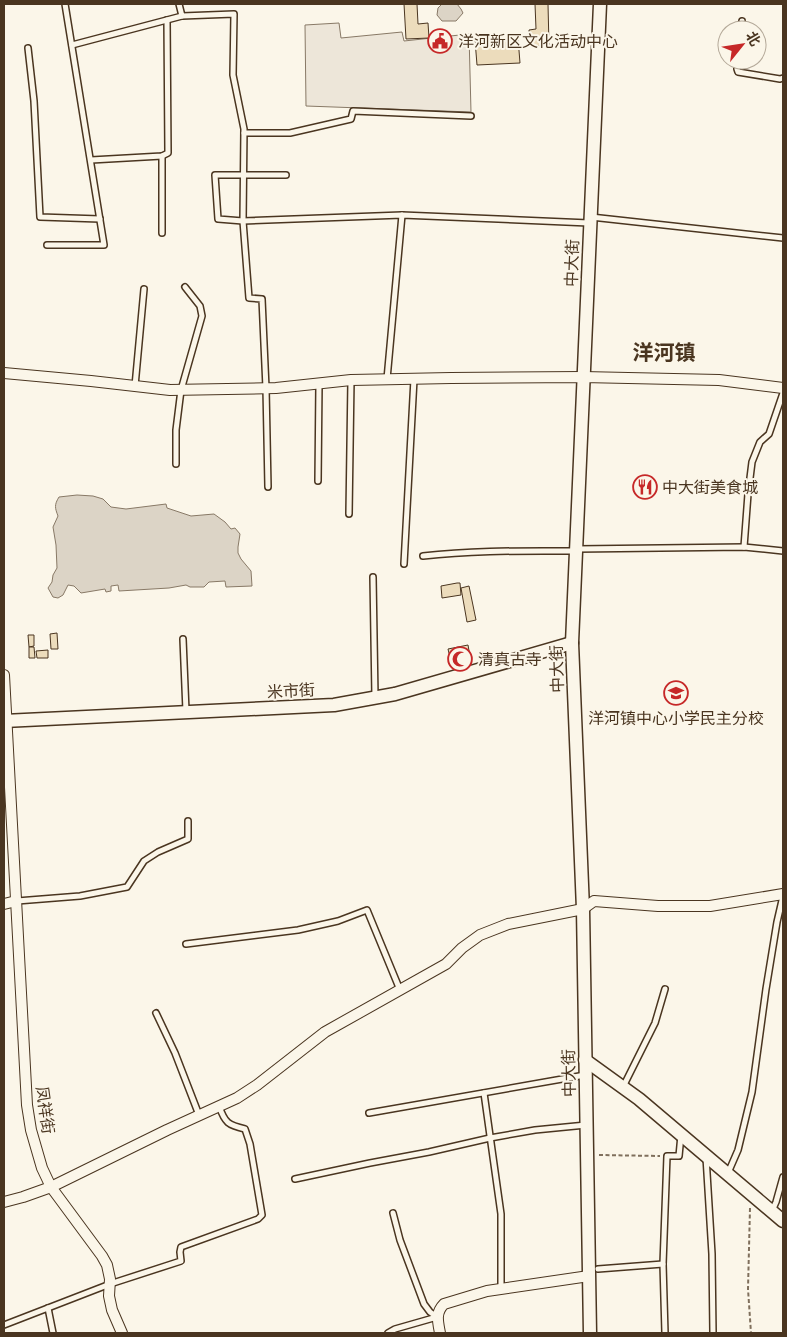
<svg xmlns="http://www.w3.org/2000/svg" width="787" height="1337" font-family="'Fira Sans Condensed','Noto Sans SC',sans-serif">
	<rect width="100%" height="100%" fill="#fbf6e9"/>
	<path fill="#ede6d9" stroke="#887966" d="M 339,23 L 341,38 L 402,32 L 404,41 L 469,34 L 471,112 L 306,106 L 305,25 Z"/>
	<g fill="#dcd4c6" stroke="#887966">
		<path d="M 442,4 L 457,4 L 461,9 L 463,13 L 456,21 L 442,21 L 437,15 L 438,8 Z"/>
		<path d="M 77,495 L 93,496 L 103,499 L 111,507 L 126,509 L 166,504 L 167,508 L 191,516 L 214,514 L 225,522 L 231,529 L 235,528 L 240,534 L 238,547 L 238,553 L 241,559 L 251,571 L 252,586 L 226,587 L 225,581 L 209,582 L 204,587 L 190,587 L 186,585 L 169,588 L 119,591 L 118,585 L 111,586 L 111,591 L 106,592 L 105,589 L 81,593 L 74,586 L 68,585 L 63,595 L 58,598 L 53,597 L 48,588 L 52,582 L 53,575 L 57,568 L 56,545 L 53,527 L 58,516 C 55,508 54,505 59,497 Z"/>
	</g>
	<g fill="#ecdcbc" stroke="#4a3520">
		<path d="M 404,4 L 417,4 L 418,24 L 428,23 L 429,38 L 406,39 Z"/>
		<path d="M 535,4 L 548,4 L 549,46 L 530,46 L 529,30 L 536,29 Z"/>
		<path d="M 518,38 L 520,63 L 477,65 L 475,40 Z"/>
		<path d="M 457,583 L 460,583 L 461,595 L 442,598 L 441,586 Z"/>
		<path d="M 469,586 L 476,620 L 467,622 L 461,588 Z"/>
		<path d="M 57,633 L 58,649 L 51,649 L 50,634 Z"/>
		<path d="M 28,635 L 34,635 L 34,646 L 29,647 Z"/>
		<path d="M 468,645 L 471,662 L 452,666 L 448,649 Z"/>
		<path d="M 29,647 L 34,647 L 35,658 L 29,658 Z"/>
		<path d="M 48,650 L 48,658 L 37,658 L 36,651 Z"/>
	</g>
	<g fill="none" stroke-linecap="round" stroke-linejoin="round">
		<g stroke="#4a3520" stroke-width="8">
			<g id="service">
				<path d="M 179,4 L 182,16 L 234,14 L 233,75 L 244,129 L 243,221 L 249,298 L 262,299 L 266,388 L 268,487"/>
				<path d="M 741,30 L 742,21"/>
				<path d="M 72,45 L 182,16"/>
				<path d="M 28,48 L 34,101 L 40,217 L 100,219"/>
				<path d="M 738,60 L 737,69 L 738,72 L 780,79 L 783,78"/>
				<path d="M 244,133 L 290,133 L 351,119 L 353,111 L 471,116"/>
				<path d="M 162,156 L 162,233"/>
				<path d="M 91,160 L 162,156 L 168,153 L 167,20"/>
				<path d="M 286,175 L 215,175 L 218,219 L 243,221 L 402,215 L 589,223"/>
				<path d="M 591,217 L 783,238"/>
				<path d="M 47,245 L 104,245 L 65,4"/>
				<path d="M 387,379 L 402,215"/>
				<path d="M 135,386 L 144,289"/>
				<path d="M 176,464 L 176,430 L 181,390 L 202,316 L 200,306 L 185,287"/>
				<path d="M 318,481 L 319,384"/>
				<path d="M 349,514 L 351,380"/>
				<path d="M 744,547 L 748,494 L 752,462 L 760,442 L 769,434 L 783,393"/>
				<path d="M 577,549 L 744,547 L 783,551"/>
				<path d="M 423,556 C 474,550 525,551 575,551"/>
				<path d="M 404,564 L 414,379"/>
				<path d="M 373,577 L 375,697"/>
				<path d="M 183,639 L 186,711"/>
				<path d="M 17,901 L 80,896 L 127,887 L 144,861 L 158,852 L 188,839 L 188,821"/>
				<path d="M 186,944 L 298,930 L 338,921 L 367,910 L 400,990"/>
				<path d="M 156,1013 L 175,1053 L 199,1115"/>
				<path d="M 623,1087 L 655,1023 L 665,989"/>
				<path d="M 484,1093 L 501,1214 L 501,1289"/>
				<path d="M 369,1113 L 585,1075"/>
				<path d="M 706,1157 L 712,1254 L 713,1333"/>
				<path d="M 728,1173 L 738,1150 L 752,1092 L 766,989 L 777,922 L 783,896"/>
				<path d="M 295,1179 L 370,1163 L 429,1152 L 490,1138 L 535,1130 L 586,1125"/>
				<path d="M 772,1211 L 776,1202 L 783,1177"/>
				<path d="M 393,1213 L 400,1240 L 424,1304 L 430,1312 L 437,1317"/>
				<path d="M 598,1269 L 663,1264"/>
				<path d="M 48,1308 L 53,1333"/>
				<path d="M 4,1325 L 110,1284 L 181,1261 L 180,1252 L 181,1247 L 258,1219 L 262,1215 L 250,1144 L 245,1129 C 228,1125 225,1123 219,1106"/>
				<path d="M 388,1333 L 395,1329 L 437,1317"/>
				<path d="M 665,1333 L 663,1264 L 667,1156 L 679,1156 L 681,1135"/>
			</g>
		</g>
		<g stroke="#4a3520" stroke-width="12">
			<g id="minor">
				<path d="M 4,373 L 91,381 L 170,390 L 276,388 L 351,380 L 451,378 L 583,377 L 719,380 L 783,388"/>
				<path d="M 4,675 L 27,1105 L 31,1130 L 42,1168 L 51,1187 L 102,1256 L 107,1265 L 110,1279 L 109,1296 L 112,1310 L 122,1333"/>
				<path d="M 4,904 L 16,901"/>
				<path d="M 4,1202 L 23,1197 L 51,1187 L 167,1130 L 237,1098 L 257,1085 L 325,1032 L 446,964 L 462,948 L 480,935 L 508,924 L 583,909 L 594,901 L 658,906 L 710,906 L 783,894"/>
				<path d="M 440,1333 C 438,1322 435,1313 444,1304 L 487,1291 L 589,1276"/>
			</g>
		</g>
		<g stroke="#4a3520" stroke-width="15">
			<g id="tertiary">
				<path d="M 4,721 L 334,705 L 395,694 L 572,643"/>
				<path d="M 585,1060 L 639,1099 L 783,1221"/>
				<path d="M 590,1333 L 583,909 L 572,643 L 600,4"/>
			</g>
		</g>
		<g stroke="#7f6f5c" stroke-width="2" stroke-dasharray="4 2.5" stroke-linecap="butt">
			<path d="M 599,1155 L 660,1156"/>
			<path d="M 750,1208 L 748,1289 L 751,1333"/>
		</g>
		<use href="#service" stroke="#fbf6e9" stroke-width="5"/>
		<use href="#minor" stroke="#fbf6e9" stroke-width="10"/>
		<use href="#tertiary" stroke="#fbf6e9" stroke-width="12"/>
	</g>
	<defs>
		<g id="civic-ring" transform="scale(1.25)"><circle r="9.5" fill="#fbf6e9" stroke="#c62828" stroke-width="1.5"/><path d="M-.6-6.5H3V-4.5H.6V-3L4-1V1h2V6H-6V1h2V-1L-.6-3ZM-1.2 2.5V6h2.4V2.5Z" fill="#c62828"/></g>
		<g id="restaurant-ring" transform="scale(1.25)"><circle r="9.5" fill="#fbf6e9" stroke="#c62828" stroke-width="1.5"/><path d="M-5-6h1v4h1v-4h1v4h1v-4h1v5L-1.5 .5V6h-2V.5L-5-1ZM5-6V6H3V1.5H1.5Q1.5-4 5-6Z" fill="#c62828"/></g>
		<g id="mosque-ring" transform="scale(1.25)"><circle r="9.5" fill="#fbf6e9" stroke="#c62828" stroke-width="1.5"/><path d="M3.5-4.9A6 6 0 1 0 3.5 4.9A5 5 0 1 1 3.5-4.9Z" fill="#c62828"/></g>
		<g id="school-ring" transform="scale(1.25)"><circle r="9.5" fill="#fbf6e9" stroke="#c62828" stroke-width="1.5"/><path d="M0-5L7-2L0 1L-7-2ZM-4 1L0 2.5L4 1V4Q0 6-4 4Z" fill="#c62828"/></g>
	</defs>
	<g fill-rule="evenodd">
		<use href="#civic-ring" x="440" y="41"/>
		<use href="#restaurant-ring" x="645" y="487"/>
		<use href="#mosque-ring" x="460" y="659"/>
		<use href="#school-ring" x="676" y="693"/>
	</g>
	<g text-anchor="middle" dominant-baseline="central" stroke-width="4" stroke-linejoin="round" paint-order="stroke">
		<g font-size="16" fill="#4a3520" stroke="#fbf6e9" text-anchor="start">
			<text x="458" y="41">洋河新区文化活动中心</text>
			<text x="662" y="487">中大街美食城</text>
			<text x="478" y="659">清真古寺</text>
			<text x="676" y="718" text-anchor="middle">洋河镇中心小学民主分校</text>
		</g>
		<g font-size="16" fill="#4a3520" stroke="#fbf6e9">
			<text transform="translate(572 263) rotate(-88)">中大街</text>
			<text transform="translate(557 669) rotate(-92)">中大街</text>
			<text transform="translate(291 691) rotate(-3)">米市街</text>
			<text transform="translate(569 1073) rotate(-91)">中大街</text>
			<text transform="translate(45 1110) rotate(82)">凤祥街</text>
		</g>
		<g font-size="21" font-weight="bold" fill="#4a3520" stroke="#fbf6e9">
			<text x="664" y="353">洋河镇</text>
		</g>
	</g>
	<rect width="787" height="1337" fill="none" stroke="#4a3520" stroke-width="10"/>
	<g transform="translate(742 45) rotate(60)"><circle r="24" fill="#fbf6e9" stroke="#b4a999"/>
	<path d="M0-4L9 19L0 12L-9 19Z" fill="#c62828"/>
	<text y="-8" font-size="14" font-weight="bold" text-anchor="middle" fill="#4a3520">北</text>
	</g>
</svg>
